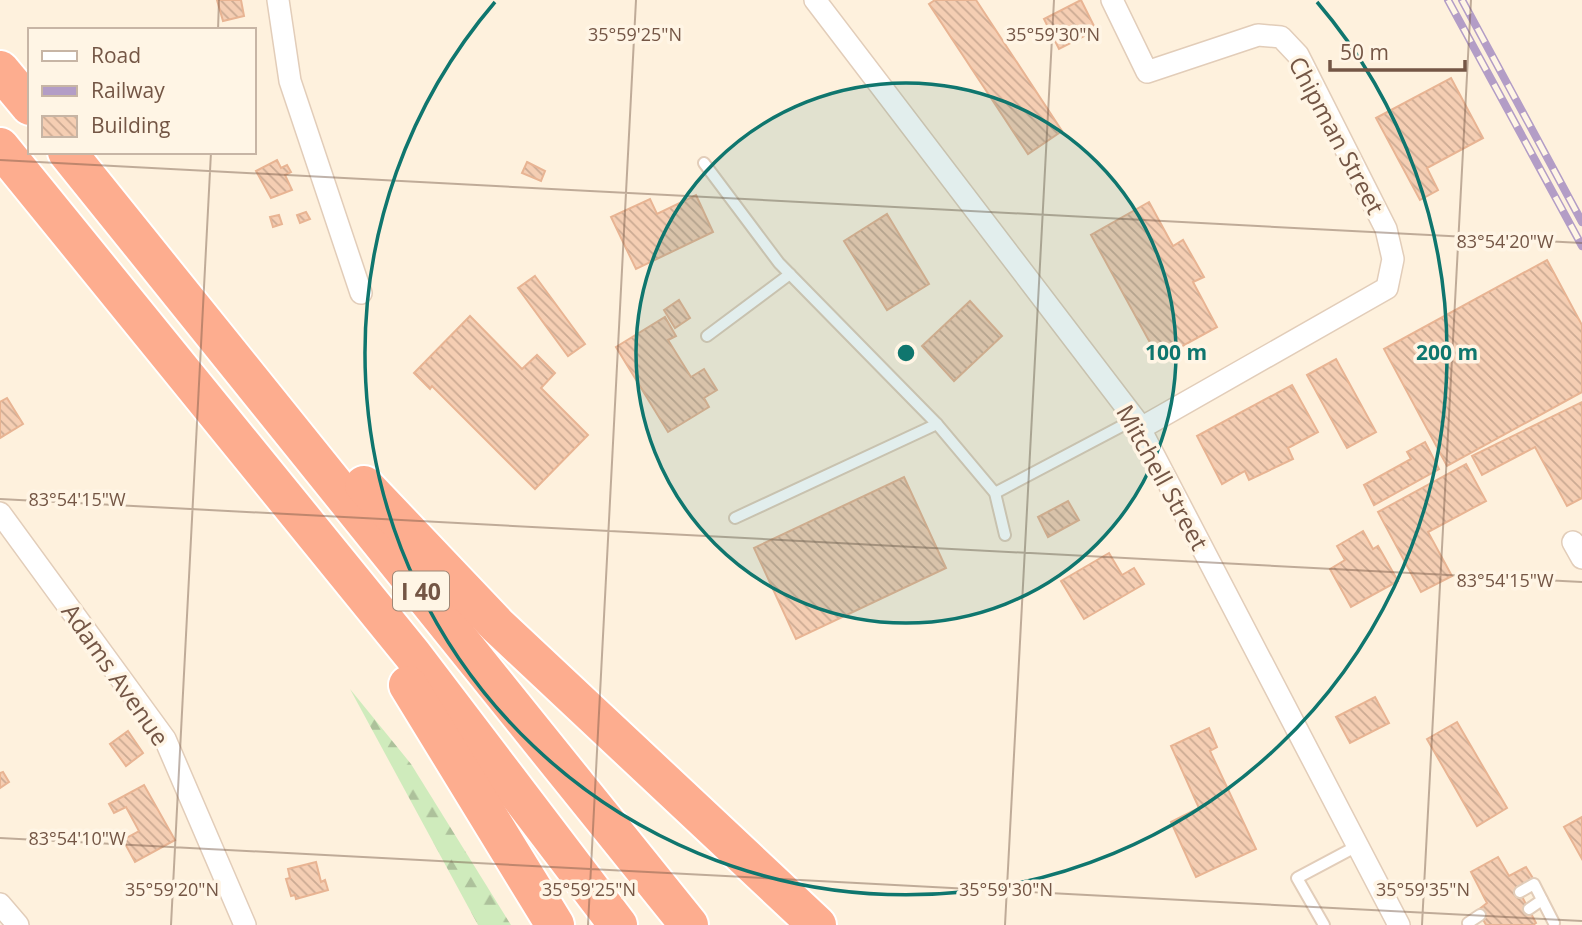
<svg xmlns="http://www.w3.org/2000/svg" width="1582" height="925" font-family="'Open Sans',sans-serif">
	<defs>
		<pattern id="forest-firs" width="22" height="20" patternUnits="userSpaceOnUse" patternTransform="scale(1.75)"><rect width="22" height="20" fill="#cfebbc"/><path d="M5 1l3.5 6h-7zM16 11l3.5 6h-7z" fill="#adc19b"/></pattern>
		<pattern id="building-back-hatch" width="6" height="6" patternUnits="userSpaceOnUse" patternTransform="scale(1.75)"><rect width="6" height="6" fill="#f5ceb3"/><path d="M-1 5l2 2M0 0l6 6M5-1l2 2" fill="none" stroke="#cbaa93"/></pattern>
	</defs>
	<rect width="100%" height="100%" fill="#fef1dd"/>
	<path fill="url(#forest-firs)" d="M 350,689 L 411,764 L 511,925 L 478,925 Z"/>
	<g fill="url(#building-back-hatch)" stroke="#e8b493" stroke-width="2">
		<path d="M 217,0 L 241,0 L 244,16 L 223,21 Z"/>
		<path d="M 935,0 L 976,0 L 1062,131 L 1028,154 L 929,4 Z"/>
		<path d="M 1081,0 L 1096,30 L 1059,49 L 1044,19 Z"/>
		<path d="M 1451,78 L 1483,138 L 1427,168 L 1438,190 L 1420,200 L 1376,118 Z"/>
		<path d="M 277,160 L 281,168 L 287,165 L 291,172 L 285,175 L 292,190 L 271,198 L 256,171 Z"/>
		<path d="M 527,162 L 545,171 L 541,181 L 522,173 Z"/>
		<path d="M 696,195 L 713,232 L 636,269 L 611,217 L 650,199 L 657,214 Z"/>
		<path d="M 1149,202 L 1173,246 L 1183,240 L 1204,277 L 1193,282 L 1217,327 L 1159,359 L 1091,235 Z"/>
		<path d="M 306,212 L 310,219 L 300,223 L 297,215 Z"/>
		<path d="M 887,214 L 929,284 L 887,310 L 844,241 Z"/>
		<path d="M 279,215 L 282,224 L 273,227 L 270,217 Z"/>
		<path d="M 1547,260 L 1582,325 L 1582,392 L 1447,466 L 1384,349 Z"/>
		<path d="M 535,276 L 585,344 L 568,356 L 518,288 Z"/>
		<path d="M 679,300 L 690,318 L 675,328 L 664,310 Z"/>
		<path d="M 970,301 L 1002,336 L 954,381 L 922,346 Z"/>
		<path d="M 470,316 L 522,369 L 537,355 L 555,373 L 541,388 L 588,435 L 535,489 L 432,386 L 430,389 L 414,373 Z"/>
		<path d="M 665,317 L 676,336 L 668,340 L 691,377 L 704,369 L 717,390 L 704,398 L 709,407 L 668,432 L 616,347 Z"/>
		<path d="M 1336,359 L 1376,432 L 1347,448 L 1307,375 Z"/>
		<path d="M 1292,385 L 1318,432 L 1288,448 L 1293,459 L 1249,480 L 1245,471 L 1222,484 L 1197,436 Z"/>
		<path d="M 7,398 L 23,424 L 0,438 L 0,402 Z"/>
		<path d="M 1582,402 L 1582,498 L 1567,506 L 1535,447 L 1482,475 L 1472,456 Z"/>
		<path d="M 1425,442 L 1439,469 L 1374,505 L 1364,485 L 1411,459 L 1407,452 Z"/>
		<path d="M 1466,464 L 1486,501 L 1428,532 L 1452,576 L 1421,592 L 1378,512 Z"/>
		<path d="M 904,477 L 946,568 L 796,639 L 754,548 Z"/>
		<path d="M 1068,501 L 1079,520 L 1048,537 L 1038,517 Z"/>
		<path d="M 1363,531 L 1373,549 L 1378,546 L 1398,581 L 1351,607 L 1330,569 L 1345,560 L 1337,546 Z"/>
		<path d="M 1109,553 L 1122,575 L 1134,568 L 1144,584 L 1084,619 L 1061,581 Z"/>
		<path d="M 1375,697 L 1389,723 L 1350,743 L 1336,717 Z"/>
		<path d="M 1457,722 L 1507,808 L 1477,826 L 1427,739 Z"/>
		<path d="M 1209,728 L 1217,747 L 1210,751 L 1256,849 L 1196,877 L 1171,822 L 1199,808 L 1171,746 Z"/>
		<path d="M 128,731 L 143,753 L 126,766 L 110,744 Z"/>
		<path d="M 3,772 L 9,782 L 0,788 L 0,773 Z"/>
		<path d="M 144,785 L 175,840 L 135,862 L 123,840 L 139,831 L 126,807 L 114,813 L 109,804 Z"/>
		<path d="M 1582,817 L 1582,859 L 1564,827 Z"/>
		<path d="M 1498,857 L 1509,876 L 1526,867 L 1534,880 L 1518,889 L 1536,923 L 1533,925 L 1486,925 L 1478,910 L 1487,903 L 1471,872 Z"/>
		<path d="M 316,862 L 321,882 L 325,880 L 328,890 L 296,899 L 295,895 L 291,896 L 286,879 L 290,878 L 288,869 Z"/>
	</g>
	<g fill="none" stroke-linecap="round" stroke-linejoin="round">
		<g stroke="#e2cdb9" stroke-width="14">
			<g id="lane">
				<path d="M 704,163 L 779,263 L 937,424 L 995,493 L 1005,535"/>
				<path d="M 707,336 L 790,274"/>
				<path d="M 995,493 L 1135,419"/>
				<path d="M 735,518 L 937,424"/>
				<path d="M 1520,892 L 1534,884 L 1554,923"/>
				<path d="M 1529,909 L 1542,900"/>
				<path d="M 1324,925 L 1297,878 L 1359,845"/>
				<path d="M 1469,925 L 1468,923 L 1480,915"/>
			</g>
		</g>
		<g stroke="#e2cdb9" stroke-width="24">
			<g id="street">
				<path d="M 278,0 L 290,81 L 361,293"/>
				<path d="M 815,0 L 1135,419 L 1399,925"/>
				<path d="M 1112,0 L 1147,72 L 1258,35 L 1281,37 L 1298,55 L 1386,229 L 1393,259 L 1387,288 L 1141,428"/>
				<path d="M 0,513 L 165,739 L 245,925"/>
				<path d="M 1573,542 L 1582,558"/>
				<path d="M 0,904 L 18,925"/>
			</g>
		</g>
		<g stroke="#fff" stroke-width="42">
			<g id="highway">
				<path d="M 0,70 L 30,106"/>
				<path d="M 0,147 L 412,654 L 618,925"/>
				<path d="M 67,152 L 689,925"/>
				<path d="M 364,485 L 497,625 L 817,925"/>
				<path d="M 408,685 L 555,925"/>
			</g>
		</g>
		<use href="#lane" stroke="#fff" stroke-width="10"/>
		<use href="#street" stroke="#fff" stroke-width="21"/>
		<use href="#highway" stroke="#fdad8f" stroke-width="38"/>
		<g stroke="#b39dc6" stroke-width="8">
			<g id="rail">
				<path d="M 1448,0 L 1582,246"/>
				<path d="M 1462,0 L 1582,222"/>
			</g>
		</g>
		<use href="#rail" stroke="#fff5e5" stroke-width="5" stroke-dasharray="16" stroke-linecap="butt"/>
	</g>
	<path fill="none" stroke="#745645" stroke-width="2" stroke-opacity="0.45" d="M 218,30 L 219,0M 0,160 L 1582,243M 0,499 L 1582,582M 0,838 L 1582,921M 171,925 L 211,152M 588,925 L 636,0M 1005,925 L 1054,0M 1422,925 L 1471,0"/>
	<circle cx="906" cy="353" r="270" fill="#0f766e" fill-opacity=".12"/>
	<g fill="none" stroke="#0f766e" stroke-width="3.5">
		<circle cx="906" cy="353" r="270"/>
		<path d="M1317 2A541 541 0 1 1 495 2"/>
	</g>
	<g text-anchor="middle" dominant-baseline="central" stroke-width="7" stroke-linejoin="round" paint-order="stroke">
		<rect fill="#fff5e5" stroke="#9e8675" stroke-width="2" x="393" y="571.5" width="56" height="39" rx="5"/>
		<g font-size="23" font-weight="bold" fill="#745645">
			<text x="421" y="591">I 40</text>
		</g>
		<g font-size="24" fill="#745645" stroke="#fff5e5">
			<text transform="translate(1337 135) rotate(62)">Chipman Street</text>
			<text transform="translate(1163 477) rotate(61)">Mitchell Street</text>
			<text transform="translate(116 674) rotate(55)">Adams Avenue</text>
		</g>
	</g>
	<g font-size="18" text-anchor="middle" fill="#745645" stroke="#fff5e5" stroke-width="7" stroke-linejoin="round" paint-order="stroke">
		<text x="635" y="41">35°59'25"N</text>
		<text x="1053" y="41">35°59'30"N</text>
		<text x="1505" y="248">83°54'20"W</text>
		<text x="77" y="506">83°54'15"W</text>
		<text x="1505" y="587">83°54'15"W</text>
		<text x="77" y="845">83°54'10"W</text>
		<text x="172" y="896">35°59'20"N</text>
		<text x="589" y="896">35°59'25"N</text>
		<text x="1006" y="896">35°59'30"N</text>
		<text x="1423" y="896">35°59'35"N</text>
	</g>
	<circle cx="906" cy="353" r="10" fill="#0f766e" stroke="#fff5e5" stroke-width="3.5"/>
	<g font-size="21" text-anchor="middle" font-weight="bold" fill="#0f766e" stroke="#fff5e5" stroke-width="7" stroke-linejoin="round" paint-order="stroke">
		<text x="1176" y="360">100 m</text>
		<text x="1447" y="360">200 m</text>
	</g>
	<rect x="28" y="28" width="228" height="126" fill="#fff5e5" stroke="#c7b5a5" stroke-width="2"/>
	<rect x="42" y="51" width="35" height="10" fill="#ffffff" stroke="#c7b5a5" stroke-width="2"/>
	<text x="91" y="63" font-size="21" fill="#745645">Road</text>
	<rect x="42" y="86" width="35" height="10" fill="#b39dc6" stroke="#c7b5a5" stroke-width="2"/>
	<text x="91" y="98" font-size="21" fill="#745645">Railway</text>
	<rect x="42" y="116" width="35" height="21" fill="url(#building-back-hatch)" stroke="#c7b5a5" stroke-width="2"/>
	<text x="91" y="133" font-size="21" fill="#745645">Building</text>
	<path d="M1330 60v10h135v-10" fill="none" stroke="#745645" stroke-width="3.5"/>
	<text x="1340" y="60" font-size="21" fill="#745645" stroke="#fff5e5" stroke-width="5" paint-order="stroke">50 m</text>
</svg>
